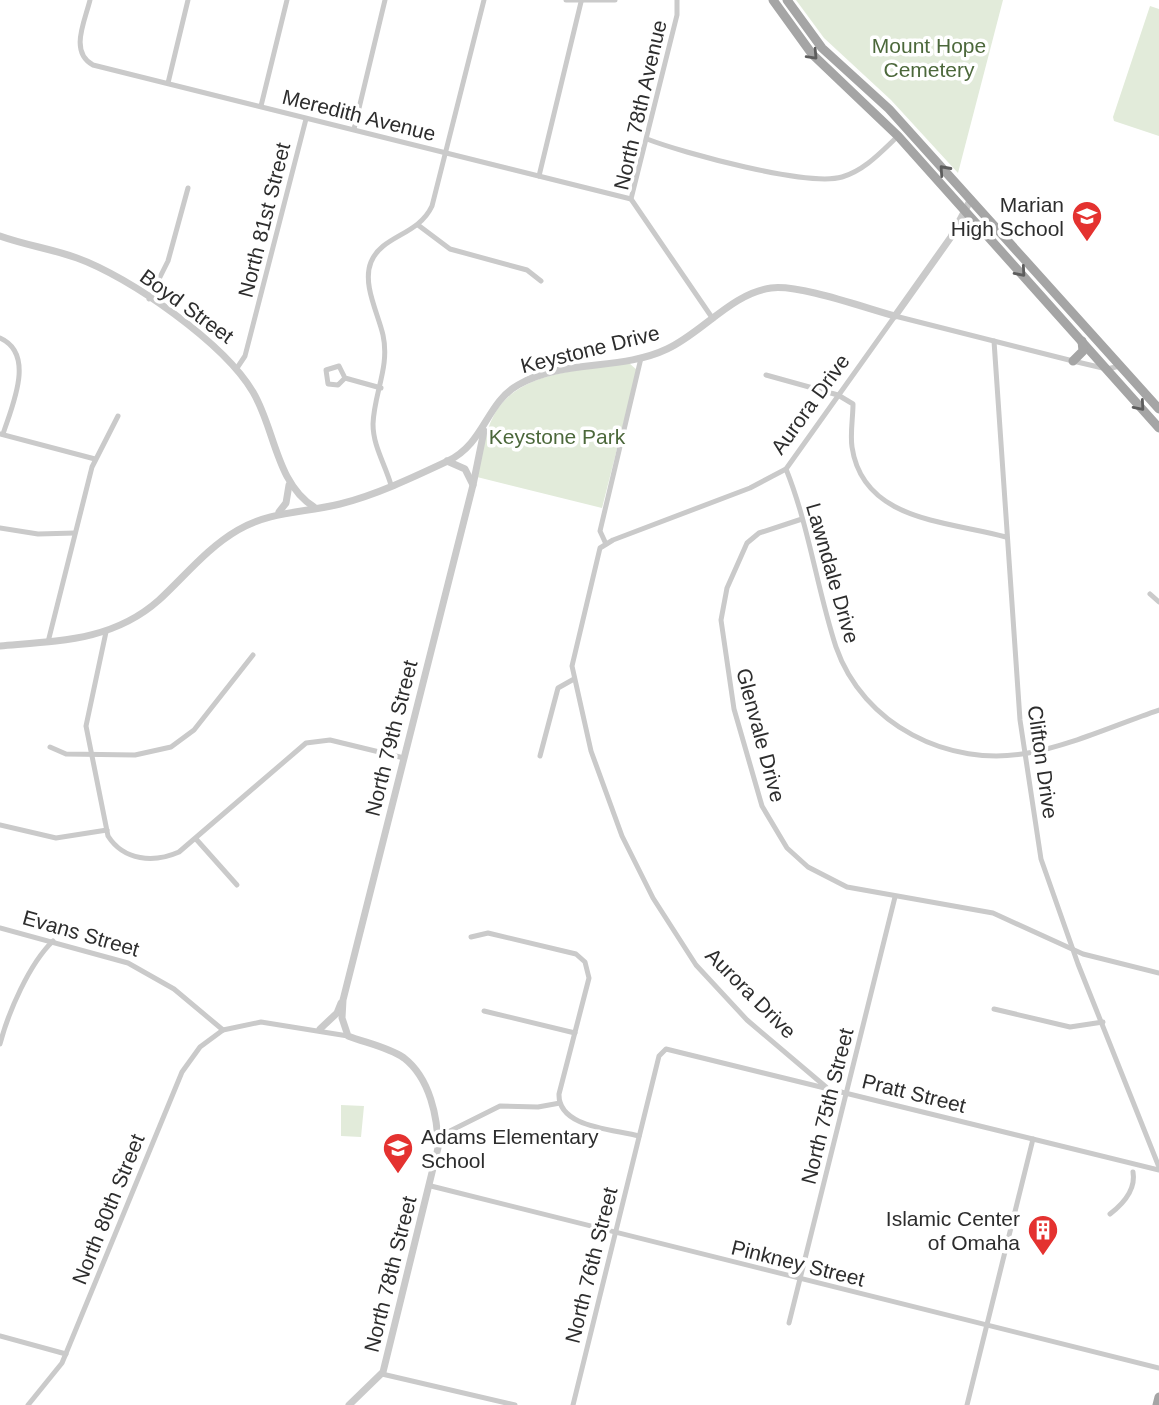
<svg xmlns="http://www.w3.org/2000/svg" width="1159" height="1405" font-family="Arial,sans-serif">
	<rect width="100%" height="100%" fill="#fff"/>
	<g fill="#e2ebda">
		<path d="M 796,0 L 1003,0 L 958,173 L 891,100 L 824,38 Z"/>
		<path d="M 1150,6 L 1159,9 L 1159,136 L 1114,121 L 1113,117 Z"/>
		<path d="M 629,363 L 637,370 L 602,508 L 477,477 C 482,457 484,433 494,415 C 519,369 584,371 629,363 Z"/>
		<path d="M 341,1105 L 364,1106 L 361,1137 L 341,1136 Z"/>
	</g>
	<g fill="none" stroke-linecap="round" stroke-linejoin="round">
		<g stroke="#cacaca" stroke-width="5">
			<path d="M 90,0 C 85,21 69,52 93,65 L 631,199"/>
			<path d="M 566,0 L 615,0"/>
			<path d="M 677,0 L 677,15 L 631,199 L 713,319"/>
			<path d="M 168,83 L 188,0"/>
			<path d="M 261,106 L 287,0"/>
			<path d="M 354,129 L 385,0"/>
			<path d="M 647,139 C 683,153 808,187 842,177 C 865,170 881,152 898,136"/>
			<path d="M 539,176 L 581,2"/>
			<path d="M 418,225 L 450,249 L 527,270 L 541,281"/>
			<path d="M 149,299 L 168,261 L 188,188"/>
			<path d="M 0,338 C 36,354 12,406 3,434"/>
			<path d="M 994,341 L 1020,720 L 1041,859 L 1078,964 L 1159,1167"/>
			<path d="M 237,368 L 245,356 L 306,119"/>
			<path d="M 766,375 L 838,395 L 853,404 C 853,418 850,433 852,447 C 863,522 949,521 1006,537"/>
			<path d="M 345,378 L 338,385 L 328,384 L 326,370 L 339,366 L 345,378 L 381,388"/>
			<path d="M 0,434 L 95,459"/>
			<path d="M 786,469 C 809,526 817,589 836,647 C 863,725 949,768 1028,753 C 1072,745 1117,724 1159,710"/>
			<path d="M 391,485 C 385,464 373,446 373,424 C 374,393 390,367 383,335 C 378,313 362,284 371,262 C 382,235 418,236 432,206 L 484,0"/>
			<path d="M 802,519 L 759,533 L 747,543 L 727,588 L 721,620 L 734,709 L 762,806 L 787,848 L 808,867 L 847,887 L 993,913 L 1083,954 L 1159,973"/>
			<path d="M 0,528 L 38,534 L 75,533"/>
			<path d="M 606,544 L 600,531 L 641,358"/>
			<path d="M 1150,594 L 1159,602"/>
			<path d="M 106,632 L 86,726 L 108,836 C 124,861 154,863 179,852 L 306,743 L 330,740 L 404,758"/>
			<path d="M 48,642 L 92,467 L 118,416"/>
			<path d="M 50,747 L 66,754 L 135,755 L 171,747 L 194,730 L 253,655"/>
			<path d="M 540,756 L 558,688 L 574,679"/>
			<path d="M 0,825 L 56,838 L 107,830"/>
			<path d="M 196,839 L 237,885"/>
			<path d="M 0,928 L 128,963 L 174,989 L 223,1030 L 261,1022 L 348,1036"/>
			<path d="M 471,937 L 488,933 L 576,954 L 585,962 L 589,978 L 559,1094 C 558,1128 614,1129 639,1136"/>
			<path d="M 994,1009 L 1070,1027 L 1103,1022"/>
			<path d="M 484,1011 L 575,1033"/>
			<path d="M 0,1044 C 8,1013 29,964 53,941"/>
			<path d="M 826,1087 L 747,1020 L 696,965 L 653,898 L 622,836 L 591,751 L 572,666 L 600,548 L 613,540 L 750,488 L 786,469 L 895,316 L 1073,361 L 1107,369 L 1120,366"/>
			<path d="M 438,1137 L 500,1106 L 538,1107 L 560,1103"/>
			<path d="M 431,1186 L 1159,1368"/>
			<path d="M 1110,1214 C 1123,1204 1136,1189 1133,1172"/>
			<path d="M 789,1323 L 895,897"/>
			<path d="M 0,1336 L 66,1354"/>
			<path d="M 382,1374 L 515,1405"/>
			<path d="M 28,1405 L 62,1363 L 182,1072 L 200,1047 L 223,1030"/>
			<path d="M 573,1405 L 659,1056 L 666,1049 L 1159,1170"/>
			<path d="M 967,1405 L 1033,1139"/>
		</g>
		<g stroke="#cacaca" stroke-width="7">
			<path d="M 0,236 C 25,245 52,249 77,258 C 130,277 224,343 253,392 C 275,429 276,483 314,507"/>
			<path d="M 473,485 L 484,431"/>
			<path d="M 279,512 L 286,503 L 289,485"/>
			<path d="M 0,646 C 58,641 113,641 159,600 C 185,576 207,548 238,530 C 270,511 304,513 340,504 C 376,495 414,477 448,461 C 485,443 486,403 518,385 C 562,359 621,371 667,349 C 702,333 732,293 771,288 C 799,284 865,308 895,316 L 951,237 L 971,199"/>
			<path d="M 320,1029 L 337,1013 L 341,1003"/>
			<path d="M 349,1405 L 383,1372 L 438,1148 C 438,1118 430,1078 404,1058 C 388,1047 366,1043 348,1036 L 342,1018 L 343,1000 L 473,485 L 465,469 L 447,461"/>
		</g>
		<g stroke="#a5a5a5" stroke-width="9">
			<path d="M 773,0 L 812,54 L 898,136 L 1159,428"/>
			<path d="M 787,0 L 822,48 L 889,109 L 1159,409"/>
			<path d="M 1073,361 L 1083,351 L 1082,341"/>
			<path d="M 1157,1405 L 1159,1397"/>
		</g>
	</g>
	<defs><path id="oneway-chevron" d="M-2-3.5L2.5 0L-2 3.5" fill="none" stroke-width="1.6" stroke-linecap="round" stroke-linejoin="round" transform="scale(1.75)"/></defs>
	<g stroke="#5d5d5d">
		<use href="#oneway-chevron" transform="translate(813 55) rotate(47)"/>
		<use href="#oneway-chevron" transform="translate(944 170) rotate(-132)"/>
		<use href="#oneway-chevron" transform="translate(1021 272) rotate(49)"/>
		<use href="#oneway-chevron" transform="translate(1140 406) rotate(49)"/>
	</g>
	<defs>
		<g id="school-pin" transform="scale(1.575)"><path d="M0 17L-7.5 6A9.5 9.5 0 1 1 7.5 6Z" fill="#e43230" stroke="#fff"/><path d="M0-5L7-2L0 1L-7-2ZM-4 1L0 2.5L4 1V4Q0 6-4 4Z" fill="#fff"/></g>
		<g id="building-pin" transform="scale(1.575)"><path d="M0 17L-7.5 6A9.5 9.5 0 1 1 7.5 6Z" fill="#e43230" stroke="#fff"/><path d="M-4-6H4V6H1V3H-1V6H-4ZM-2.5-4.3h1.7v1.8h-1.7ZM.8-4.3h1.7v1.8H.8ZM-2.5-1h1.7V.8h-1.7ZM.8-1h1.7V.8H.8Z" fill="#fff"/></g>
	</defs>
	<g fill-rule="evenodd">
		<use href="#school-pin" x="1087" y="216"/>
		<use href="#school-pin" x="398" y="1148"/>
		<use href="#building-pin" x="1043" y="1230"/>
	</g>
	<g text-anchor="middle" dominant-baseline="central" stroke-width="7" stroke-linejoin="round" paint-order="stroke">
		<g font-size="21" fill="#4c683b" stroke="#fff">
			<text x="929" y="45">Mount Hope<tspan x="929" dy="24">Cemetery</tspan></text>
			<text x="557" y="436">Keystone Park</text>
		</g>
		<g font-size="21" fill="#2d2d2d" stroke="#fff">
			<text transform="translate(640 105) rotate(-77)">North 78th Avenue</text>
			<text transform="translate(359 115) rotate(14)">Meredith Avenue</text>
			<text transform="translate(264 220) rotate(-76)">North 81st Street</text>
			<text transform="translate(187 306) rotate(36)">Boyd Street</text>
			<text transform="translate(590 349) rotate(-14)">Keystone Drive</text>
			<text transform="translate(810 404) rotate(-54)">Aurora Drive</text>
			<text transform="translate(833 573) rotate(74)">Lawndale Drive</text>
			<text transform="translate(761 735) rotate(75)">Glenvale Drive</text>
			<text transform="translate(391 738) rotate(-76)">North 79th Street</text>
			<text transform="translate(1043 762) rotate(82)">Clifton Drive</text>
			<text transform="translate(81 933) rotate(16)">Evans Street</text>
			<text transform="translate(751 993) rotate(45)">Aurora Drive</text>
			<text transform="translate(914 1093) rotate(14)">Pratt Street</text>
			<text transform="translate(827 1106) rotate(-76)">North 75th Street</text>
			<text transform="translate(108 1209) rotate(-68)">North 80th Street</text>
			<text transform="translate(798 1263) rotate(14)">Pinkney Street</text>
			<text transform="translate(591 1265) rotate(-76)">North 76th Street</text>
			<text transform="translate(390 1274) rotate(-76)">North 78th Street</text>
		</g>
		<g font-size="21" fill="#2d2d2d" stroke="#fff" text-anchor="end">
			<text x="1064" y="204">Marian<tspan x="1064" dy="24">High School</tspan></text>
			<text x="421" y="1136" text-anchor="start">Adams Elementary<tspan x="421" dy="24">School</tspan></text>
			<text x="1020" y="1218">Islamic Center<tspan x="1020" dy="24">of Omaha</tspan></text>
		</g>
	</g>
</svg>
